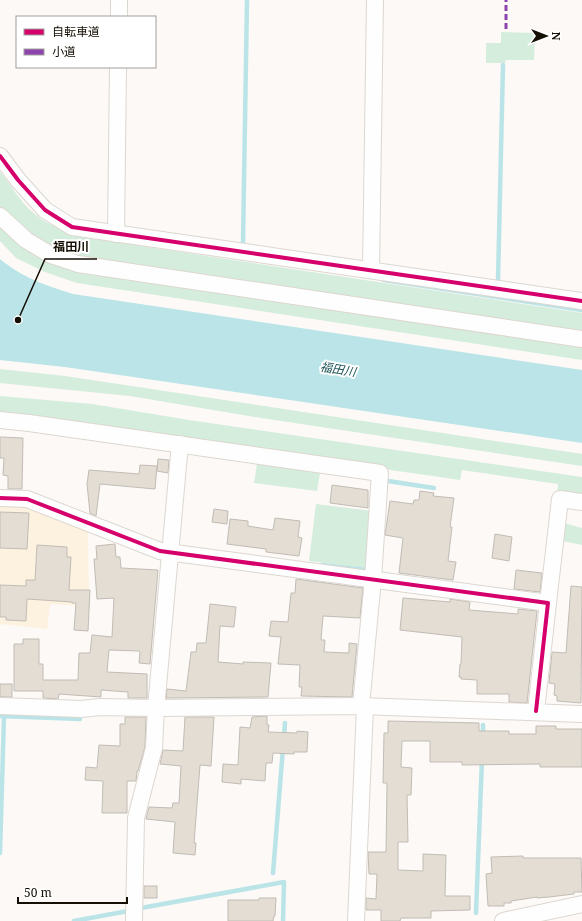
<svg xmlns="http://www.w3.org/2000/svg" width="582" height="921" font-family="'Noto Serif','Noto Sans JP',serif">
	<rect width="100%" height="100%" fill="#fcf9f6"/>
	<path fill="#fdf2df" d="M 0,504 L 21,505 L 88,531 L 89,606 L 50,604 L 47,629 L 0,624 Z"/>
	<g fill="#d5eddd">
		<path d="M 501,32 L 535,33 L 534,60 L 506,60 L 505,63 L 486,63 L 486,43 L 501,43 Z"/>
		<path d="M 0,172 C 10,184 18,198 29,209 C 45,225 67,232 88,238 L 582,313 L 582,334 L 99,262 L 49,247 L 29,233 L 3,211 L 0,207 Z"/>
		<path d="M 0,224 L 51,261 L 582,346 L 582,360 L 77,283 L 45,272 L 16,258 L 0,241 Z"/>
		<path d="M 0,369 L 65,376 L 582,454 L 582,466 L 261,418 L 130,396 L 0,383 Z"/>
		<path d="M 0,396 L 92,404 L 189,420 L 582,477 L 582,499 L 557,496 L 558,484 L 462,470 L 460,480 L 31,418 L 0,416 Z"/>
		<path d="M 257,464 L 320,473 L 317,491 L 254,483 Z"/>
		<path d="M 316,504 L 373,511 L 366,568 L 309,561 Z"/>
		<path d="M 564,523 L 582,528 L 582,545 L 563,541 Z"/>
	</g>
	<path fill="#bae4e7" d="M 0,259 C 23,278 45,285 73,294 L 582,370 L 582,443 L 65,367 L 0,360 Z"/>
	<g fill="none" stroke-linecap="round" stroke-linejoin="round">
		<g stroke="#bae4e7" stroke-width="4.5">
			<path d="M 243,242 L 247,0"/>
			<path d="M 384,280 L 582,310"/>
			<path d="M 498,280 L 503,65"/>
			<path d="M 388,481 L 434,488"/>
			<path d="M 322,565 L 366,570"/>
			<path d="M 0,716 L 80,719"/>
			<path d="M 483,736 L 483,725"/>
			<path d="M 284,737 L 285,723"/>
			<path d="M 0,853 L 4,716"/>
			<path d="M 273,873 L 283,748"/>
			<path d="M 141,908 L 284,882 L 283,921"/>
			<path d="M 476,913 L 482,759"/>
			<path d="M 74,921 L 128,911"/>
		</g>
	</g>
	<g fill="#e3ddd3" stroke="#c1bcb5">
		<path d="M 0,437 L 23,438 L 22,489 L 8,489 L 8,476 L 3,475 L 4,458 L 0,458 Z"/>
		<path d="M 158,459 L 169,460 L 168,473 L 157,471 Z"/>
		<path d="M 140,465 L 157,466 L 155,489 L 100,484 L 96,516 L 90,513 L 87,484 L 89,470 L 139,474 Z"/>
		<path d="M 332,485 L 368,490 L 368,508 L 330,503 Z"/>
		<path d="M 420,491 L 434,493 L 433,496 L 454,498 L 450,527 L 452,527 L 448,561 L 456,562 L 453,580 L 399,573 L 403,538 L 385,535 L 390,501 L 413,504 L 414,500 L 419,500 Z"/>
		<path d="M 214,509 L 228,511 L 227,524 L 212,522 Z"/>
		<path d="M 0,512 L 29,513 L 27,549 L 0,548 Z"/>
		<path d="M 275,518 L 300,521 L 298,537 L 302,538 L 299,556 L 266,552 L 266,549 L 227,544 L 230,519 L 248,521 L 248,526 L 273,530 Z"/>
		<path d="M 495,534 L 512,537 L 509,561 L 492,558 Z"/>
		<path d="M 115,544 L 116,557 L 120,557 L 121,568 L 158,570 L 150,664 L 139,663 L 140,652 L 139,651 L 109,650 L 107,672 L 147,674 L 147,698 L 128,698 L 128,692 L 101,690 L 101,697 L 59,694 L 58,699 L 43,698 L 43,691 L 14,691 L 14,644 L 23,644 L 23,639 L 39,639 L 39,664 L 43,664 L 43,680 L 78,680 L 79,653 L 90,653 L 92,635 L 112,637 L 114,598 L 97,599 L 94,559 L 97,559 L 96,546 Z"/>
		<path d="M 37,545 L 67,547 L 67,557 L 71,557 L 69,590 L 90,590 L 88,631 L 74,630 L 76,603 L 72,603 L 72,602 L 27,599 L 26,621 L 6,620 L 6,617 L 0,617 L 0,585 L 26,586 L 26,580 L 35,580 Z"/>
		<path d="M 516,570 L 542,573 L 540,592 L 514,589 Z"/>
		<path d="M 296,579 L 363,588 L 360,618 L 323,616 L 321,640 L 325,640 L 324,652 L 349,653 L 349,643 L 357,644 L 352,697 L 301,696 L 302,687 L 299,687 L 300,665 L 278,664 L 281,637 L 269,636 L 271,621 L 288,622 L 291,593 L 295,593 Z"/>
		<path d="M 571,586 L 582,587 L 581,703 L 557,701 L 557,696 L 554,695 L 555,684 L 549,683 L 552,652 L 566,653 Z"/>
		<path d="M 403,598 L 450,602 L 450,599 L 470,602 L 469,610 L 518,614 L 518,609 L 537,611 L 527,703 L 509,702 L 509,694 L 477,694 L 477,680 L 461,679 L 461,677 L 459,677 L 460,664 L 461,664 L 462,637 L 400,630 Z"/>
		<path d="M 210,604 L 236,607 L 234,627 L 220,626 L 218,662 L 243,664 L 243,662 L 271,663 L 268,697 L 166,698 L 167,689 L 186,691 L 191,652 L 196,652 L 197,643 L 206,643 Z"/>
		<rect x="0" y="684" width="12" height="13"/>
		<path d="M 267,716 L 267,725 L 269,725 L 268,732 L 297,733 L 297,731 L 308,732 L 307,752 L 294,752 L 294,754 L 273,753 L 272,763 L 266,763 L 265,781 L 241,779 L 241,784 L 222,782 L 223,764 L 238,765 L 240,727 L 250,728 L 252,717 Z"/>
		<path d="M 125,717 L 146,717 L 145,747 L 138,771 L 137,771 L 136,781 L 127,781 L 127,813 L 102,813 L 103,781 L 85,780 L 86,767 L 97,768 L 99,745 L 120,746 L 120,724 L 125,724 Z"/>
		<path d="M 185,717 L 214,717 L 211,766 L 200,765 L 194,843 L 196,843 L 195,855 L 173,853 L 175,822 L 146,819 L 149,807 L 172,808 L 173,803 L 179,803 L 181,766 L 160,764 L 163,750 L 183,751 Z"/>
		<path d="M 388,721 L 479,723 L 479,731 L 509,731 L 509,734 L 536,734 L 536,726 L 556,726 L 556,729 L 582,729 L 582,767 L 540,767 L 540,764 L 462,765 L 462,762 L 430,762 L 430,741 L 402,741 L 401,767 L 412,768 L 411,795 L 407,795 L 408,842 L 398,842 L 398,870 L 423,871 L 423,854 L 446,855 L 445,896 L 470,896 L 470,910 L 431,911 L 431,918 L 401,918 L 400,921 L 381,921 L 381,910 L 366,910 L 366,898 L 376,899 L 377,874 L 369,874 L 368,852 L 386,852 L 387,783 L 383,783 L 384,733 L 388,733 Z"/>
		<path d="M 523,856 L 523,858 L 581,858 L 582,892 L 574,892 L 574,894 L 549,897 L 537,898 L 537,897 L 511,901 L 511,903 L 504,903 L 504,906 L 488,906 L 486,874 L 492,873 L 491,857 Z"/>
		<rect x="144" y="886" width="13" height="12"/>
		<path d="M 259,898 L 276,898 L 275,916 L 274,916 L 273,921 L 228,921 L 228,900 L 259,900 Z"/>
	</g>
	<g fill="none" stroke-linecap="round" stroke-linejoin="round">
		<g stroke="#dcd7d0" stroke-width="18">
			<g id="minor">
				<path d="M 119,17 L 119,0"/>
				<path d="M 0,156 L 18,180 L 45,210 L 72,227 L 582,301"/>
				<path d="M 0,216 L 26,240 L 51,255 L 78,264 L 582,339"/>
				<path d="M 116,234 L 118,67"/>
				<path d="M 371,270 L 375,0"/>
				<path d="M 0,420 L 29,423 L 380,473 L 373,579 L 361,706"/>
				<path d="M 0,498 L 27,499 L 160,551 L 548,603 L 536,711"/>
				<path d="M 548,603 L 560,499 L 582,502"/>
				<path d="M 0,706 L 81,709 L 100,707 L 156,708 L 361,706 L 582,714"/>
				<path d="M 134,921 L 136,818 L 154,748 L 156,708 L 180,444"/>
				<path d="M 356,921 L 365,707"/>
				<path d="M 503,921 L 582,904"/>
			</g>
		</g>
		<use href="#minor" stroke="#fffefe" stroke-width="16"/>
		<path stroke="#8e44ad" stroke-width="3" stroke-dasharray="6 3" stroke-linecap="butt" d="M 506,29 L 506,0"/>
		<g stroke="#fff" stroke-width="6">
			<g id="cycleway">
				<path d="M 0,156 L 18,180 L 45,210 L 72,227 L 582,301"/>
				<path d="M 0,498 L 27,499 L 160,551 L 548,603 L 536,711"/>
			</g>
		</g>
		<use href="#cycleway" stroke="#d6006c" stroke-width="4"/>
	</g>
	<g text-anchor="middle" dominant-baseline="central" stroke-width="4" stroke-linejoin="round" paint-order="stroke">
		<g font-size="12" font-style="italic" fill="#1b5155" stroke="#fff">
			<text transform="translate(338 369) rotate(9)">福田川</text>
		</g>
	</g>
	<path fill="none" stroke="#140e04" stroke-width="1.5" d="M18 320L45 259H97"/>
	<circle fill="#140e04" stroke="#fff" stroke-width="1.5" cx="18" cy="320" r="4"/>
	<g font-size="12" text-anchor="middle" font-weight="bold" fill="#140e04" stroke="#fff" stroke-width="4" stroke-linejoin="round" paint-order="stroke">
		<text x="71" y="251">福田川</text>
	</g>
	<rect x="16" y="16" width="140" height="52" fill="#ffffff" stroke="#a19f9b"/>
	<rect x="24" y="29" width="20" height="6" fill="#d6006c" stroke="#a19f9b"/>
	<text x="52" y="36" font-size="12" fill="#140e04">自転車道</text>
	<rect x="24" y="49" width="20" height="6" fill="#8e44ad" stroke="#a19f9b"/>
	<text x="52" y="56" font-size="12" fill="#140e04">小道</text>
	<g transform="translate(546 36) rotate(90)" stroke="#ffffff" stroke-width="3" paint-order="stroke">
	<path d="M0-3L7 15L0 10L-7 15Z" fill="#140e04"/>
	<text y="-6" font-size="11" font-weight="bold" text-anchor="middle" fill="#140e04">N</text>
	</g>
	<path d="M18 897v6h109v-6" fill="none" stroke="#140e04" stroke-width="2"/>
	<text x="24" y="897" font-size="12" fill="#140e04" stroke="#ffffff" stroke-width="3" paint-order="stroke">50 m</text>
</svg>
